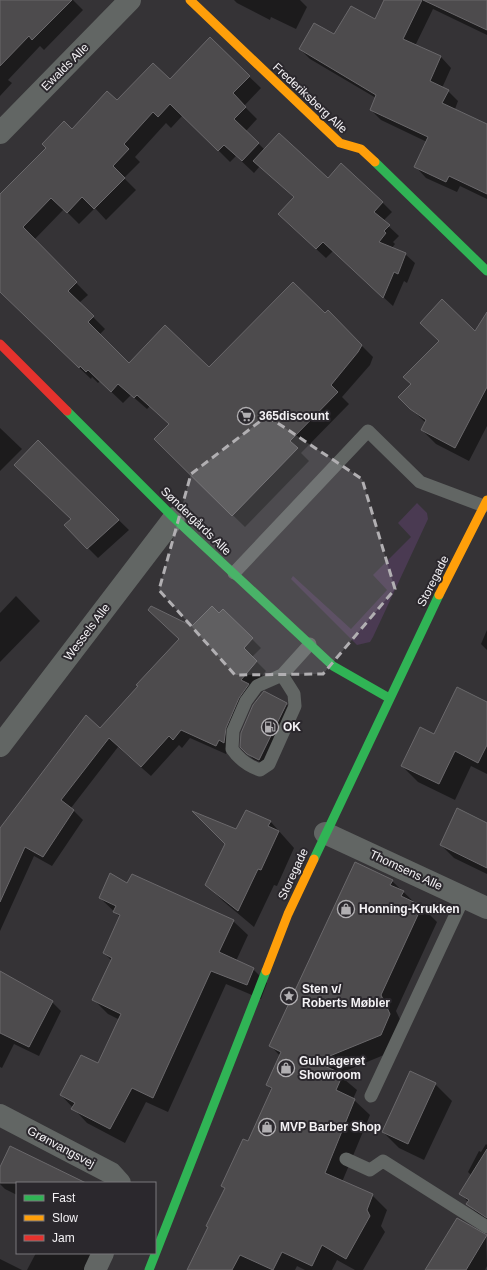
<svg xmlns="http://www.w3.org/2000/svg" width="487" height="1270" font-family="Arial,sans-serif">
	<rect width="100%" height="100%" fill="#353336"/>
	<path fill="#4a3a52" d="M 417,503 L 427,513 L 428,519 L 373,637 L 370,642 L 357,645 L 291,579 L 293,576 L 351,629 L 387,590 L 373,575 L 411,537 L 398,523 Z"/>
	<g fill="#0007">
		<path d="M 0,0 L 73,0 L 83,10 L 44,50 L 40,46 L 8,80 L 12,83 L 0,96 Z"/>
		<path d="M 234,0 L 300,0 L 307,7 L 296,29 L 271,17 L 270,20 L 237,3 Z"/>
		<path d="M 385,0 L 487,0 L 487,35 L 433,9 L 415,46 L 441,57 L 451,68 L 442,88 L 448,91 L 458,101 L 455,109 L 487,125 L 487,199 L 460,186 L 457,192 L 426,178 L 416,167 L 427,142 L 381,120 L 371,110 L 376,98 L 310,59 L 300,49 L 376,21 Z"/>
		<path d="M 210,39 L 261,88 L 244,106 L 257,119 L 246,131 L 265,150 L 328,180 L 382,202 L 392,212 L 383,221 L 399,236 L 393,242 L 395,244 L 392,248 L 405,254 L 415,263 L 407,283 L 404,281 L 393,306 L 333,251 L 326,258 L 289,224 L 295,198 L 260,166 L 254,173 L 236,156 L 230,162 L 183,115 L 171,128 L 166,123 L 135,157 L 140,162 L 124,178 L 136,190 L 106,220 L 95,208 L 79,224 L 64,209 L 34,240 L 88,295 L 79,303 L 105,329 L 99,335 L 129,365 L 209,368 L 328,312 L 373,357 L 370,365 L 342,397 L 349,404 L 301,453 L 309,461 L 245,527 L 167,451 L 170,424 L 150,406 L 147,409 L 131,395 L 123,403 L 100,381 L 98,383 L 92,377 L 91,379 L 17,308 L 0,288 L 0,196 L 72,130 L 117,101 L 170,80 Z"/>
		<path d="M 487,314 L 487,426 L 469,461 L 436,444 L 422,430 L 426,423 L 410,408 L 412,384 L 440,342 L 475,332 Z"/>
		<path d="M 0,428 L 22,449 L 0,471 Z"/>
		<path d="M 38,442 L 129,530 L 98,558 L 65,525 L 72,519 Z"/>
		<path d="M 16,596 L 40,621 L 0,662 L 0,613 Z"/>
		<path d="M 223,610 L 261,648 L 252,657 L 266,671 L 251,687 L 226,754 L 190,738 L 182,748 L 179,745 L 151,776 L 118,747 L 71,808 L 83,820 L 52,866 L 34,856 L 0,931 L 0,830 L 100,730 L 192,627 L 220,615 Z"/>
		<path d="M 487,630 L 487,650 L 481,644 Z"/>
		<path d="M 487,703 L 487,774 L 471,766 L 455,800 L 418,782 L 402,766 L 434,735 Z"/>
		<path d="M 286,704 L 291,709 L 265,764 L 253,759 L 241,746 Z"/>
		<path d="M 270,821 L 294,848 L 277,886 L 274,885 L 254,927 L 223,901 L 207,885 L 236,830 Z"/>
		<path d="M 487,824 L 487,874 L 454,858 L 441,845 Z"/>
		<path d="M 392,881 L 416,904 L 422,907 L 437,922 L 396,1011 L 405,1030 L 396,1050 L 338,1074 L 357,1090 L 353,1099 L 370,1115 L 342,1182 L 372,1195 L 387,1210 L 381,1226 L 385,1232 L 363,1270 L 355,1270 L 337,1260 L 332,1270 L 305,1270 L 297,1266 L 295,1270 L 188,1270 L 226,1189 L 222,1186 L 248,1142 L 272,1090 L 267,1085 L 280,1056 L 271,1046 Z"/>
		<path d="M 128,884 L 233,921 L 248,935 L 236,961 L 253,969 L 267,983 L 261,999 L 226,984 L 168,1112 L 146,1102 L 125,1143 L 87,1123 L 61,1095 L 98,1065 L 120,1020 L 108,1014 L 93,999 L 112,961 L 104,953 L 120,917 L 100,898 Z"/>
		<path d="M 0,972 L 52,1002 L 61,1011 L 39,1056 L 14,1044 L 2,1068 L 0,1067 Z"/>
		<path d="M 435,1084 L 452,1101 L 424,1160 L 399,1148 L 383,1132 Z"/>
		<path d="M 486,1144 L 487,1145 L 487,1222 L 467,1204 L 468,1202 L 461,1194 L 472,1176 L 468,1172 L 479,1151 L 481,1152 Z"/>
		<path d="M 0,1169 L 84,1183 L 17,1183 L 17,1195 L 5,1189 L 0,1184 Z"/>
		<path d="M 486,1236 L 487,1266 L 485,1270 L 427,1270 Z"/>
		<path d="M 36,1253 L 95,1253 L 86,1270 L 27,1270 Z"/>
		<path d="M 0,1259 L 22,1270 L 0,1270 Z"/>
	</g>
	<g fill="#4d4b4d" stroke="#6a686b">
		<path d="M 0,0 L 72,0 L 32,40 L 29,36 L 0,66 Z"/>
		<path d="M 384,0 L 422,0 L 403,39 L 441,56 L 430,81 L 449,90 L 442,103 L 487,124 L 487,194 L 449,176 L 446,182 L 414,167 L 428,137 L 370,110 L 376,95 L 299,49 L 314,23 L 334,34 L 351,6 L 375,19 Z"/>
		<path d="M 423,0 L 487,0 L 487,30 Z"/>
		<path d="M 210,37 L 250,76 L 233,93 L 246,107 L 234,119 L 259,143 L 242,161 L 224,145 L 218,151 L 170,104 L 158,117 L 153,112 L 124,144 L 129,149 L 113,166 L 125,178 L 94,209 L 82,197 L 67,213 L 51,198 L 23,227 L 77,282 L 68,291 L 94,316 L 88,322 L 129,363 L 165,325 L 209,367 L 293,282 L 325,313 L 328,310 L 362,345 L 358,352 L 331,385 L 338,392 L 290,441 L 298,448 L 232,516 L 154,439 L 169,424 L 137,395 L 134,398 L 118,384 L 111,392 L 88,370 L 86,372 L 80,366 L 79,368 L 0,292 L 0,194 L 46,148 L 42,144 L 64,121 L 72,129 L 107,91 L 117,100 L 153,63 L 170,79 Z"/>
		<path d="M 279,133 L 328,178 L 341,163 L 383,202 L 374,212 L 390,225 L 384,231 L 386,233 L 379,242 L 406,253 L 398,274 L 394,272 L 383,298 L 323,242 L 316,249 L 278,214 L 294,197 L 253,161 Z"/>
		<path d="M 442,299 L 475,331 L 487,312 L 487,387 L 455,448 L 421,430 L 426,420 L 410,409 L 398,397 L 411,384 L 403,377 L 439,341 L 420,323 Z"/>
		<path d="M 38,440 L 119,520 L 87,549 L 64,525 L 71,519 L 14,465 Z"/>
		<path d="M 151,606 L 192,626 L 212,606 L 219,613 L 223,609 L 253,638 L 244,648 L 257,661 L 241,680 L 249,684 L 239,698 L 226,728 L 224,743 L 219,740 L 216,746 L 181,730 L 173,740 L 169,736 L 141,767 L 109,738 L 61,800 L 74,810 L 43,857 L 25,847 L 0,902 L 0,828 L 86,715 L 100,728 L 138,686 L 136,685 L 179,639 L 148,610 Z"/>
		<path d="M 457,687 L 487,702 L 487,745 L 478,763 L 455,751 L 439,784 L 401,766 L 420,727 L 434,734 Z"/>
		<path d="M 264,691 L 287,703 L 259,760 L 247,754 L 240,747 L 241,733 L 253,705 Z"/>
		<path d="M 457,808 L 487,823 L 487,868 L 440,845 Z"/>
		<path d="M 246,810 L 271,821 L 268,826 L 279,831 L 261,870 L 258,869 L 238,911 L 205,885 L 225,844 L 192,811 L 236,829 Z"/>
		<path d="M 355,862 L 393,880 L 390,885 L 404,891 L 401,896 L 422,906 L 381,995 L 390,1014 L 381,1035 L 315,1062 L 343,1074 L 336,1090 L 355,1099 L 325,1173 L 373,1194 L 367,1210 L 370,1216 L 346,1259 L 322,1245 L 312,1266 L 282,1252 L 273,1270 L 240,1255 L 232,1270 L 187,1270 L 208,1227 L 206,1226 L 225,1188 L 221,1186 L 243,1139 L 248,1141 L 272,1088 L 266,1085 L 281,1052 L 269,1046 Z"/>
		<path d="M 110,873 L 127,883 L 132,874 L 234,920 L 219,952 L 254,968 L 247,985 L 211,971 L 153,1098 L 132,1088 L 110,1129 L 71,1109 L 75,1103 L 60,1095 L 81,1055 L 98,1063 L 121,1014 L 92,1000 L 112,958 L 103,953 L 120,915 L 113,912 L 116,906 L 99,898 Z"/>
		<path d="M 0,971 L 53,1001 L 29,1047 L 0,1033 Z"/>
		<path d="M 410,1071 L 436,1083 L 408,1144 L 382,1132 Z"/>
		<path d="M 10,1146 L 86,1183 L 0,1183 L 0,1167 Z"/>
		<path d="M 487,1149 L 487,1218 L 466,1204 L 469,1200 L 459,1194 Z"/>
		<path d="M 457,1218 L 487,1235 L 466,1270 L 425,1270 Z"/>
	</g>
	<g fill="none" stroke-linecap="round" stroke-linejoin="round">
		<g stroke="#626664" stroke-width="13">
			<path d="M 234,573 L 368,431 L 420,482 L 484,506"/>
			<path d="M 282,675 L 294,694 L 295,706 L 269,764 L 260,770 C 248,766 239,759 232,749 L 233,731 L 246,701 L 257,686 L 282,675 L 310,644"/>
			<path d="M 371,1096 L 464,897"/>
			<path d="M 346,1159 L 370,1170 L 383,1161 L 487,1227"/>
		</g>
		<g stroke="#626664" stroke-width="22">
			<path d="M 0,133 L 130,0"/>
			<path d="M 0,746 L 174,518"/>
			<path d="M 325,833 L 487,908"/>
			<path d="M 0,1115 L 111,1173 L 120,1183"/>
			<path d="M 95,1270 L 103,1253"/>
		</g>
		<g stroke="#30b455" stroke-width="9">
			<path d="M 375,162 L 487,271"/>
			<path d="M 67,411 L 174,518 L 333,666 L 389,698"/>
			<path d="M 314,859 L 439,595"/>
			<path d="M 149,1270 L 266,971"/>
		</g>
		<g stroke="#ff9f0a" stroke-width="9">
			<path d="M 190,0 L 340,143 L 361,149 L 375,162"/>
			<path d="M 439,595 L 487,500"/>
			<path d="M 266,971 L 288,914 L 314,859"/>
		</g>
		<path stroke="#e5322d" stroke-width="9" d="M 0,344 L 67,411"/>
	</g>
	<path fill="#b1afb2" fill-opacity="0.2" stroke="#b1afb2" stroke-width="3" stroke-dasharray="8 5" stroke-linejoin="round" d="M 267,416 L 362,479 L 395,589 L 323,674 L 235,675 L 159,590 L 191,474 Z"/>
	<defs>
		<g id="supermarket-ring" transform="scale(0.9)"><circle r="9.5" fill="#2b282d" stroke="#b1afb2" stroke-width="1.5"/><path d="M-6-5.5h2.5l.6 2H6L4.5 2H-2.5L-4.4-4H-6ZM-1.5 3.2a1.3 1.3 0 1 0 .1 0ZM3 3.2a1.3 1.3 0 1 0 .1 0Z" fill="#b1afb2"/></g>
		<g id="fuel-ring" transform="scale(0.9)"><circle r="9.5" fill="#2b282d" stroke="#b1afb2" stroke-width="1.5"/><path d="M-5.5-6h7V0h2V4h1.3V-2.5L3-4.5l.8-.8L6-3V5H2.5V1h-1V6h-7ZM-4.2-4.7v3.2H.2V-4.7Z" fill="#b1afb2"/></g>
		<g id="shop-ring" transform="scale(0.9)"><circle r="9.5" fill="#2b282d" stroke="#b1afb2" stroke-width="1.5"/><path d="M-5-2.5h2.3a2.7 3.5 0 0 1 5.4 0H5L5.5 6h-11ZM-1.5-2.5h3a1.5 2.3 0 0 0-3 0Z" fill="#b1afb2"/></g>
		<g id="sight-ring" transform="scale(0.9)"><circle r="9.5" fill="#2b282d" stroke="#b1afb2" stroke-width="1.5"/><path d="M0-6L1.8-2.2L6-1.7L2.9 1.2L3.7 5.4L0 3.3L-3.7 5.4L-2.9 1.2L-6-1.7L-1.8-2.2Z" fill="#b1afb2"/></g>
	</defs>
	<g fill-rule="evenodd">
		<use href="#supermarket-ring" x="246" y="416"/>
		<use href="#fuel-ring" x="270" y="727"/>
		<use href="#shop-ring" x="346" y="909"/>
		<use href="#sight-ring" x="289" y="996"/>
		<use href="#shop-ring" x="286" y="1068"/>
		<use href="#shop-ring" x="267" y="1127"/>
	</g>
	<g text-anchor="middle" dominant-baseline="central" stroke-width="4" stroke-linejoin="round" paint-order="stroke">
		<g font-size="12" fill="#f4f2f5" stroke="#2b282d">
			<text transform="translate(65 67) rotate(-45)">Ewalds Alle</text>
			<text transform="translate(310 98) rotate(43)">Frederiksberg Alle</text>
			<text transform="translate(196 521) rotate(44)">Søndergårds Alle</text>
			<text transform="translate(433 581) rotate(-63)">Storegade</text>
			<text transform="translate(87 632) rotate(-53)">Wessels Alle</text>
			<text transform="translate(406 870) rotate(25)">Thomsens Alle</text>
			<text transform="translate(293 874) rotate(-65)">Storegade</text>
			<text transform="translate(61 1147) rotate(28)">Grønvangsvej</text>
		</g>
		<g font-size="12" font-weight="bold" fill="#f4f2f5" stroke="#2b282d" text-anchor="start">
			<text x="259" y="416">365discount</text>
			<text x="283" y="727">OK</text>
			<text x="359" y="909">Honning-Krukken</text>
			<text x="302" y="989">Sten v/<tspan x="302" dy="14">Roberts Møbler</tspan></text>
			<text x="299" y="1061">Gulvlageret<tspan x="299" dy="14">Showroom</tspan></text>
			<text x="280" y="1127">MVP Barber Shop</text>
		</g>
	</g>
	<rect x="16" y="1182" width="140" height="72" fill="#2b282d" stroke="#7b797d"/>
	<rect x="24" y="1195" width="20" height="6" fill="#30b455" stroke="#7b797d"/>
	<text x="52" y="1202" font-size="12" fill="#f4f2f5">Fast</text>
	<rect x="24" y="1215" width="20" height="6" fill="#ff9f0a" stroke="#7b797d"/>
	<text x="52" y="1222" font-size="12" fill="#f4f2f5">Slow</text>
	<rect x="24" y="1235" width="20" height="6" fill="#e5322d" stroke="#7b797d"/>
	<text x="52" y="1242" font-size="12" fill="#f4f2f5">Jam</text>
</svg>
